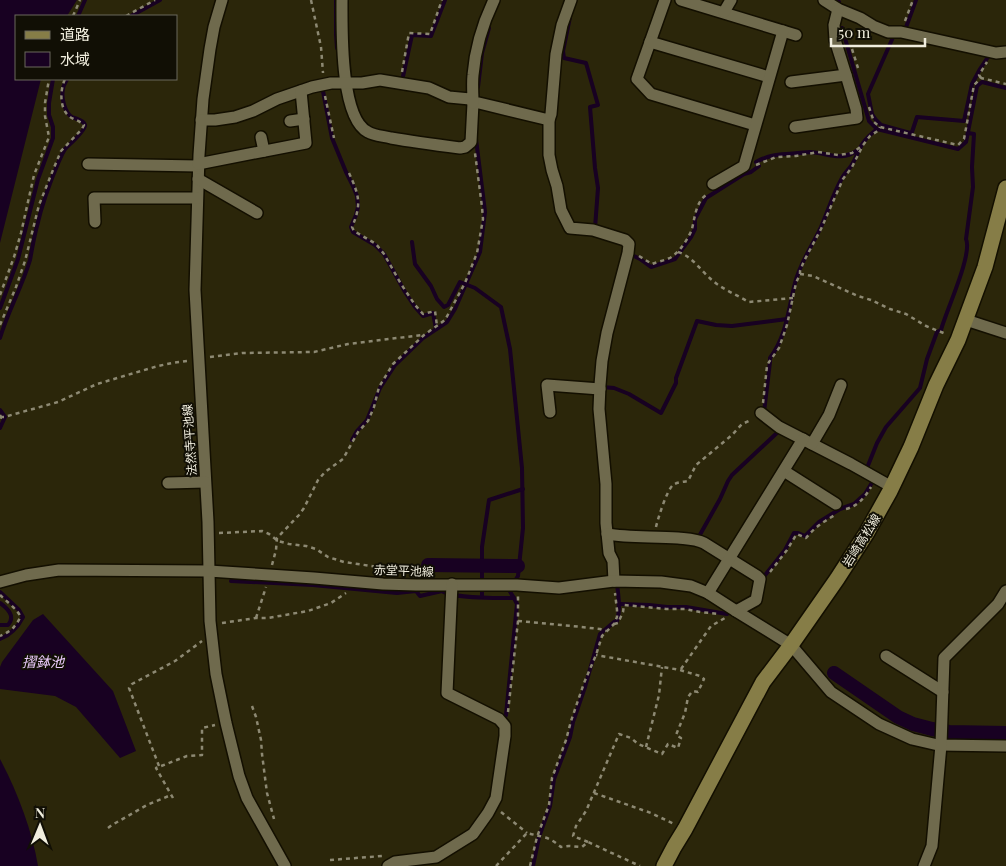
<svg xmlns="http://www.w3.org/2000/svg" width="1006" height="866" font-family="'Playfair Display','Noto Sans JP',serif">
	<rect width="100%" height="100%" fill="#2b260a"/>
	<g fill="#180122">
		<path d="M 0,0 L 77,0 L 67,16 L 16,16 L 16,79 L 41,79 L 0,243 Z"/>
		<path d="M 43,614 L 113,691 L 136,751 L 120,758 L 76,707 L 55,696 L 0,689 L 0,667 L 2,662 L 33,620 Z"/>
		<path d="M 0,759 C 17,791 32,830 38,866 L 0,866 Z"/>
	</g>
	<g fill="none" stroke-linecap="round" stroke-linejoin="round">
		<g stroke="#180122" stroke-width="4">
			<path d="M 336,0 L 336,34 L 337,48"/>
			<path d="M 836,0 L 839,2"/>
			<path d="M 78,16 L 85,0"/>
			<path d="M 131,16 L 160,0"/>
			<path d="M 570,17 L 563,51 L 564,58 L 586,63 L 598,105 L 590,107 L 595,168 L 598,188 L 595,228 L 597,229"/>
			<path d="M 842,28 L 869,121 L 877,129 L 958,149 L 966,142 L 977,86 L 982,82 L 1006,88"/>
			<path d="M 905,30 L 916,0"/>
			<path d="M 894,35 L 868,94 L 872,114 L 876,120 L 881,125 L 910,133 L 912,132 L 917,117 L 964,121 L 972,84 L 980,69 L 990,54"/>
			<path d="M 402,81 L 412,35 L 431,36 L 445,0"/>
			<path d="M 322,86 L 332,138 L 346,172 L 353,186 L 357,196 L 358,207 L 356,215 L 351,227 L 353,232 L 375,245 L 384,254 L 405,292 L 415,307 L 423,316 L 433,313 L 436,329"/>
			<path d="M 478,87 L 482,53 L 489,28"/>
			<path d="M 412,242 L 415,264 L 431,286 L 437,299 L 444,307 L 448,305 L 460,282 L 475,288 L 501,307 L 510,349 L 522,468 L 523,528 L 518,576 L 509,590 L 514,598"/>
			<path d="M 630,254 L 640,259 L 651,267 L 675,259 L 691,237 L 695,229 L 695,219 L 706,198 L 744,174 L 751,172 L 759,166 L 756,162 C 773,153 780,155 798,153 C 802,153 806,152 810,152 C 828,153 841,162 858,150"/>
			<path d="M 0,308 L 18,259 L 38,179 L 53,138 L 53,127 L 49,115 L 49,103 L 53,79"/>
			<path d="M 0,338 C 8,311 22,287 30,260 C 32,249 34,237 37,226 C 42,204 50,182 59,161 C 61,157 63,151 66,148 C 70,144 86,130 85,125 C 84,120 76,119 72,117 C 65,113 61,98 63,89 C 63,86 66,82 67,79"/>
			<path d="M 602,387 L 614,388 L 629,394 L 661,413 L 676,383 L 676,378 L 697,321 L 716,325 L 732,326 L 787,319"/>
			<path d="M 0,410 L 5,417 L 0,428"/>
			<path d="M 764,412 L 770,362 L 770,358 C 787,335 788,310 795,283 C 800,263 812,246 821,227 C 828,211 833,194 842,178 C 844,174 848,170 851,166 C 856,159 858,150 863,143 C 867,137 872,133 877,129"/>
			<path d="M 352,440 L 357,431 L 367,420 L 380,388 L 395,365 L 423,338 L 447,322 L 455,309 L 480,252 L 485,212 L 476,139"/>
			<path d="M 867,470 L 867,468 L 877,443 L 886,427 L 920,388 L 927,359 L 937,332 L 941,330 C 946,311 973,254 966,239 L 973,187 L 972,167 L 974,134 L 968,133"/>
			<path d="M 697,540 L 720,499 L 728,481 L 732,475 L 779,431 L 777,429"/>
			<path d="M 762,579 L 785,550 L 794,533 L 798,533 L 805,536 L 819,522 L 840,509 L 854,504 L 865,494 L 873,481 L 872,478"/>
			<path d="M 231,581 L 313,585 L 397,593 L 416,591 L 420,596 L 442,591 C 455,599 497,598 514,598 L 517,604 L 506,715 L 503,720"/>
			<path d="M 0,592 L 19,610 L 23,617 C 18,627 10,635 0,639"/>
			<path d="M 482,597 L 482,547 L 489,500 L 523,489"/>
			<path d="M 0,603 C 7,608 16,616 8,625 L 0,625"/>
			<path d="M 620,604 L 649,605 L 667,607 L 686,607 L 727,614 L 731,612"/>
			<path d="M 533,866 L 539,837 L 550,806 L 554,779 L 570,737 L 573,722 L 585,687 L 600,634 L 614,622 L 617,621 C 621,609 618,595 617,583"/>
		</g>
		<g stroke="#180122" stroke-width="14">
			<path d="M 428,565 L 518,566"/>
			<path d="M 834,673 L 898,717 L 913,724 L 932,729 L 949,732 L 1006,733"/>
		</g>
		<g stroke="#130f00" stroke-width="14">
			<g id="street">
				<path d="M 222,0 L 214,27 L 210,49 L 203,99 L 199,155 L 195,290 L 208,522 L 210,621 L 216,674 L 226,723 L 239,776 L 247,798 L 285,866"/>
				<path d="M 342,0 C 342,29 340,118 368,132 C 375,136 384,136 391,138 C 414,142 437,145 460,148 L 465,147 L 471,142 L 473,103 L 479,103 L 549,120"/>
				<path d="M 571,0 L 562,25 L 556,54 L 551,114 L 549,120 L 549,155 L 552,170 L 557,186 L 561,210 L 570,228 L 593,230 L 625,240 L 629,244 L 628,253 L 607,333 L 602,361 L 600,385 L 599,409 L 606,484 L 606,523 L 609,553 L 613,561 L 614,581"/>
				<path d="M 665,0 L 637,79 L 651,94 L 755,125"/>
				<path d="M 681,0 L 796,35"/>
				<path d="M 824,0 L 838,9 L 860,18 L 873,26 L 888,32 L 901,32 L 996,53 L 1006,52"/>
				<path d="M 724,12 L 731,0"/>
				<path d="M 650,42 L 769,77"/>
				<path d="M 791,82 L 846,75"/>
				<path d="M 201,120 L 215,120 L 235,117 L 253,111 L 277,99 L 312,87 L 331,83 L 362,83 L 380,80 L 429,88 L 449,97 L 470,99 L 473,103 C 473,93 472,84 473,75 C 475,50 483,23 494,0"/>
				<path d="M 290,121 L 304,119"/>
				<path d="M 795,127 L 857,118 L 856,109 L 846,75 L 835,40 L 834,25 L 838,9"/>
				<path d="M 261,137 L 264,151"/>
				<path d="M 88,164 L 198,166"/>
				<path d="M 198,164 L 306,143 L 301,91"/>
				<path d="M 198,179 L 257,213"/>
				<path d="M 713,184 L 744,166 L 783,31"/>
				<path d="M 95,222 L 94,198 L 197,198"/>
				<path d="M 966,320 L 1006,333"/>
				<path d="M 550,412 L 547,385 L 600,389"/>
				<path d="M 761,413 L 779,427 L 851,464 L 892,487"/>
				<path d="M 812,444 L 829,415 L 841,385"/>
				<path d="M 784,471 L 836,504"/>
				<path d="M 168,483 L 205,482"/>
				<path d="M 607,534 C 629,538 655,536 678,538 C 687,539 696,539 704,543 L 757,576 L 760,579 L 756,600 L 736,611"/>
				<path d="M 0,582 L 26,575 L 59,570 L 209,571 L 314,578 L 383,584 L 416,585 L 517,585 L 559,588 L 614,581 L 661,582 L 691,586 L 708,593 L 736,611 L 791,645 L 831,692 L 879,724 L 912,739 L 938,745 L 1006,746"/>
				<path d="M 708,593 L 803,439"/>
				<path d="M 886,656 L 943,692"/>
				<path d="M 388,866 L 395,862 L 436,857 L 473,834 L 488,813 L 496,798 L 505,736 L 505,726 L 499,719 L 447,693 L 452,584"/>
				<path d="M 924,866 L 932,846 L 941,745 L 944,658 L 998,604 L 1006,591"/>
			</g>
		</g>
		<g stroke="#130f00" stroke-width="18">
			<path id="secondary" d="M 664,866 L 674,847 L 685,829 L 763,682 L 791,645 L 837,579 L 866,534 L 890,491 L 911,447 L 936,385 L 958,340 L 985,267 L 1006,188"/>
		</g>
		<g stroke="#8d8973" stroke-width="2.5" stroke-dasharray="4 4" stroke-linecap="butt">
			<path d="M 311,0 L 321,47 L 323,73"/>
			<path d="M 73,16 L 80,0"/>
			<path d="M 126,16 L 155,0"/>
			<path d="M 905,21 L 913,0"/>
			<path d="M 852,49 L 858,68"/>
			<path d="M 402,72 L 409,33 L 430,34 L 442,0"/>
			<path d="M 981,78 L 979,75 L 987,62"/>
			<path d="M 325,96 L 334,138"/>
			<path d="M 869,107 L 874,122 L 880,127 L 958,145 L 964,139 L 974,85 L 981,78 L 1006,84"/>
			<path d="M 756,165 L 776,157 L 796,156 L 818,152 L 838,155 L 852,153 L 863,145 L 870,136 L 879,130 L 880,127"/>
			<path d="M 349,173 C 359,195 362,204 352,227 L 354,231 L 376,244 L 384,254 L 401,284 L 415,305 L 423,314 L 435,311 L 437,326"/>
			<path d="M 678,252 C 692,256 701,271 712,280 C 722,289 735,294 747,301 L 749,302 L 793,298"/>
			<path d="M 639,256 L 652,264 C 659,261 669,260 674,255 C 681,250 689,237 692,229 C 695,217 696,200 708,194"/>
			<path d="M 800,274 L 813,276 L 858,296 L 871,300 L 890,309 L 906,314 L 926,326 L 946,334"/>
			<path d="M 0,295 L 14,257 L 21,233 L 34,175 L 49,137 L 45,116 L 45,103 L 49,79"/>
			<path d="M 0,325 L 16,287 L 25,261 L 39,205 L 53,170 L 61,151 L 82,129 L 84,125 C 80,121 75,120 70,117 C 59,109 60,90 65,79"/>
			<path d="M 210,357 L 242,353 L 314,352 L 348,344 L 422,335"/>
			<path d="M 763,403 L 767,366 L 769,362 L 779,348 L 787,325 L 796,283 L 800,274 L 800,271 L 804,261 L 821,229 L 843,179 L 852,167 L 863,145"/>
			<path d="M 0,415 L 1,417 L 0,421"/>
			<path d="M 0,417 L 4,417 L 58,402 L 97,384 L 158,366 L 172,363 L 187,361"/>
			<path d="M 846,509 C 858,506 865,497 871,487"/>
			<path d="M 656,527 C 658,518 667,490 673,485 C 677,482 683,482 688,481 L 696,465 L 732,435 L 742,424 L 751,420"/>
			<path d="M 219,533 L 262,531 L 269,534 L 278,541 L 289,544 L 306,546 L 316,549 L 328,557 L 344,562 L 378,567 L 383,569 L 383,574"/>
			<path d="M 272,565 L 276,550 L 277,538 L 299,515 L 304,508 L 318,480 L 325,472 L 343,459 L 358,432 L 368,421 L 374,407 L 379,387 L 393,364 L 424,335 L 445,320 L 465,283 L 477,253 L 483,219 L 482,207 L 475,153"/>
			<path d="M 770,572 L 787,550 L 796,535 L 797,534 L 806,538 C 814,528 823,522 835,515"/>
			<path d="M 0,595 C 4,599 19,611 20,616 C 20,620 16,624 14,627 C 10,631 5,634 0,636"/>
			<path d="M 256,618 L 266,587"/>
			<path d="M 518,621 L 572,626 L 600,629 L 606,631"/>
			<path d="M 222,623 L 256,618 L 268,618 L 308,611 L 331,603 L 346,593"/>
			<path d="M 614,624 L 618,623 L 623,612 L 624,605 L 666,609 L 685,609 L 700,612 L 719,614"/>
			<path d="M 681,669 L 711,626 L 725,618"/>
			<path d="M 252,706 L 256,717 L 261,740 L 262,754 L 267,793 L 274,819"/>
			<path d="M 508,712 L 518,621 L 518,595"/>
			<path d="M 646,747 L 659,695 L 662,667"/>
			<path d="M 159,766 L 129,688 L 132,684 L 175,661 L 202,641"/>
			<path d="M 594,793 L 651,813 L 674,824"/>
			<path d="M 173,798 L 156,768 L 187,756 L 202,755 L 202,728 L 215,725"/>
			<path d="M 501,812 L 527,833"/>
			<path d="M 108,828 L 112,825 L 147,805 L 171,795"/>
			<path d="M 588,842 L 573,836 L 576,826 L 586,811 L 619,734 L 631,738 L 638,744 L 662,754 L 668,744 L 678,748 L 681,738 L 676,735 L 685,713 L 688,697 L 691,693 L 693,691 L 698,692 L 704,679 L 700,676 L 680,670 L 596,655"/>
			<path d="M 330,860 L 382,856"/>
			<path d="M 496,866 L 527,833 C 534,835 537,835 543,837 C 550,838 556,843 561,847 L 569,846 L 582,847 L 588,842 L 640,866"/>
			<path d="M 530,866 L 537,837 L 549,805 L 552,778 L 566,740 L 571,721 L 584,683 L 596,655 L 602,636 L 614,624 L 617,617 L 617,610 L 615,593"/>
		</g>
		<use href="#street" stroke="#6f6a4d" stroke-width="11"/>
		<use href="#secondary" stroke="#867d47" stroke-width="15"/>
	</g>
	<g text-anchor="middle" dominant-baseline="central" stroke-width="4" stroke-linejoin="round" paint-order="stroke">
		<g font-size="12" fill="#f1eede" stroke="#110f05">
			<text transform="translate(189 440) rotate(-94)">法然寺平池線</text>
			<text transform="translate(861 540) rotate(-58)">岩崎高松線</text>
			<text transform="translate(404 570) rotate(2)">赤堂平池線</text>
		</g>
		<g font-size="14" font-style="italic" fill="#ebcbfb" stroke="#110f05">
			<text x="43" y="661">摺鉢池</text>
		</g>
	</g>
	<rect x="15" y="15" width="162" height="65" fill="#110f05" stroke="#6b685c"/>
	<rect x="25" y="31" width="25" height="8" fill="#867d47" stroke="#6b685c"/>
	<text x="60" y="40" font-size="15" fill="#f1eede">道路</text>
	<rect x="25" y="52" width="25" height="15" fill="#180122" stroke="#6b685c"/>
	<text x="60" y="65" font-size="15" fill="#f1eede">水域</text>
	<g transform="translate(40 826) rotate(1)" stroke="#110f05" stroke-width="4" paint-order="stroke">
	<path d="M0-4L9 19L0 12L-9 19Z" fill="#f1eede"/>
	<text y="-8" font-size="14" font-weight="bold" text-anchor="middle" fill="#f1eede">N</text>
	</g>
	<path d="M831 38v8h94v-8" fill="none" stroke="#f1eede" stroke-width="2.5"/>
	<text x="838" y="38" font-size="15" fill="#f1eede" stroke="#110f05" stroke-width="4" paint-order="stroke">50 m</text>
</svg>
